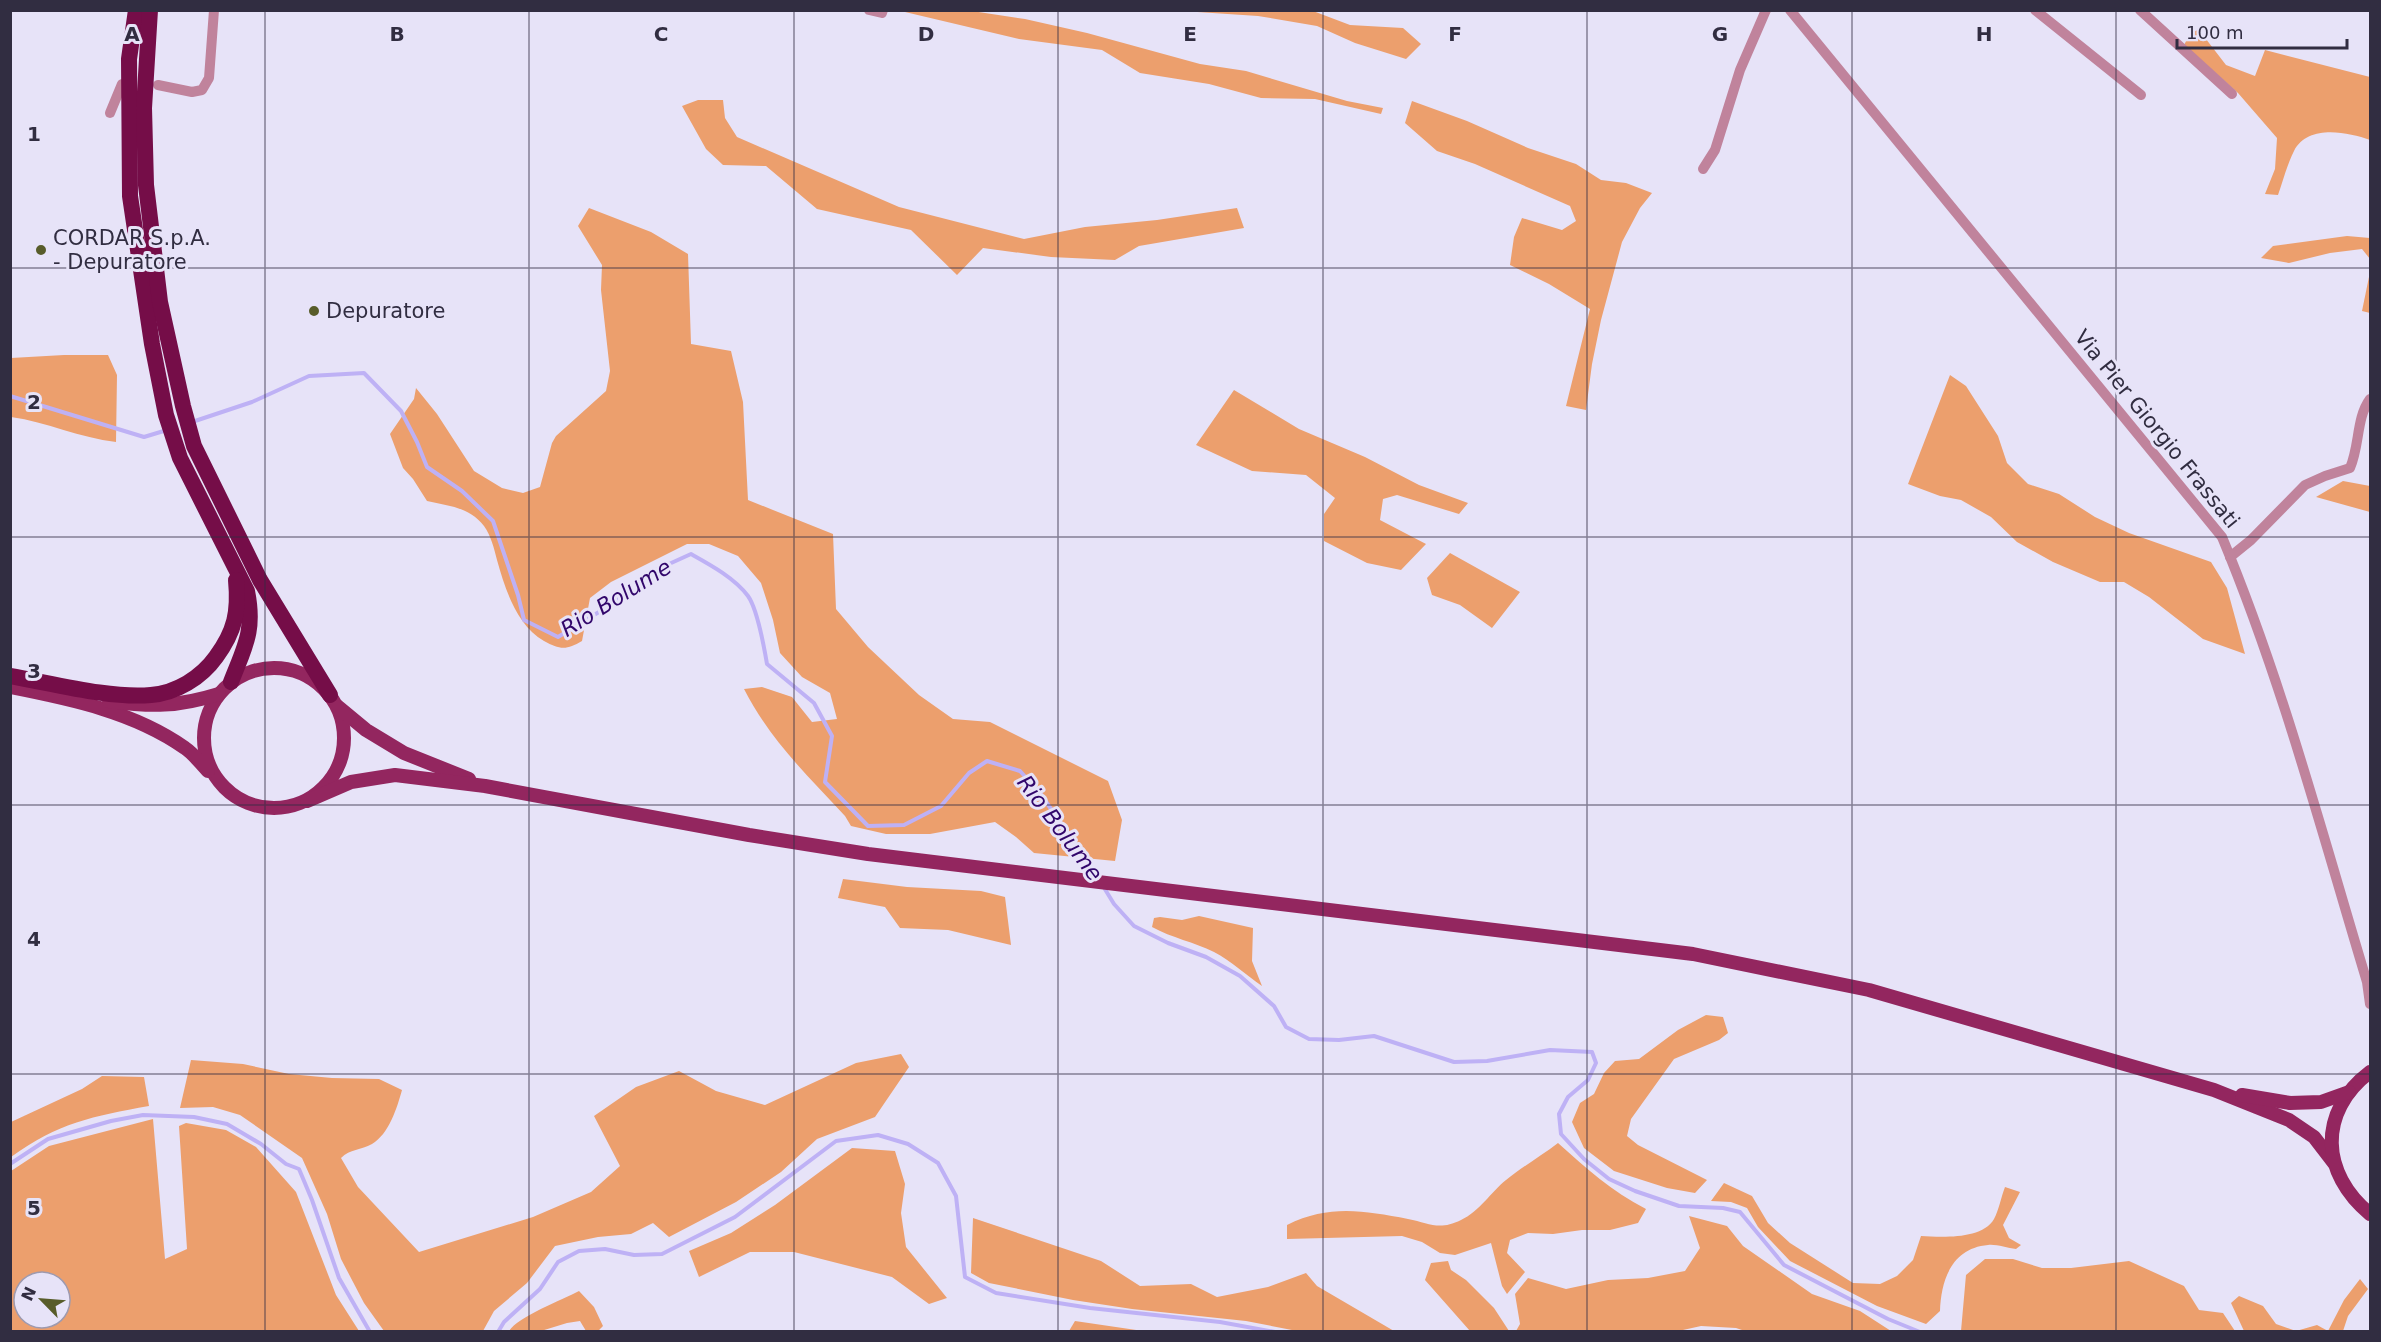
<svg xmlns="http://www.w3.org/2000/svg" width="2381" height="1342" font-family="'DejaVu Sans',sans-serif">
	<rect width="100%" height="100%" fill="#e7e3f8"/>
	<g fill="#ec9f6d" fill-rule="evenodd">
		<path d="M 907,10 L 972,11 L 1025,19 L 1087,33 L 1200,64 L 1246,71 L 1347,101 L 1383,108 L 1381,114 L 1315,99 L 1261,98 L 1209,84 L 1140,73 L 1102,50 L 1019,39 L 905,12 Z"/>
		<path d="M 1182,11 L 1313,11 L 1350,25 L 1403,28 L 1421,44 L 1406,59 L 1355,43 L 1317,26 L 1258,16 Z"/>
		<path d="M 2199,30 L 2226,65 L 2255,76 L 2265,50 L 2370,77 L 2370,140 C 2347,132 2308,124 2294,151 C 2287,165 2283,181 2278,195 L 2265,194 L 2275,169 L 2277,138 L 2238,93 L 2184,45 L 2191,32 Z"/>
		<path d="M 698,100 L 723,100 L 725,118 L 737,137 L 899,207 L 1024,239 L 1085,227 L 1157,220 L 1237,208 L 1244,228 L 1139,246 L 1115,260 L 1051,257 L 983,248 L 957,275 L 911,230 L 817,209 L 766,166 L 723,165 L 706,149 L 682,106 Z"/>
		<path d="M 1412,101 L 1467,121 L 1528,148 L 1576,164 L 1601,180 L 1626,183 L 1652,193 L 1640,208 L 1622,242 L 1601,320 L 1592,364 L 1586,410 L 1566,406 L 1590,309 L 1549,284 L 1510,265 L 1514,237 L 1522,218 L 1562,230 L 1576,221 L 1570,206 L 1475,164 L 1437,151 L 1405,123 Z"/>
		<path d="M 589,208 L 651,232 L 688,254 L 691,344 L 731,351 L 743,402 L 748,500 L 833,534 L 836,609 L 868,647 L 919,695 L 953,719 L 990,722 L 1108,781 L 1122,820 L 1115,861 L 1034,853 L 1016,837 L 995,822 L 930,834 L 886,834 L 851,826 L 845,816 C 807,775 770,740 744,689 L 762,687 L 792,697 L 812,722 L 837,719 L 830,693 L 802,677 L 780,653 L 773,620 L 761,583 L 738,556 L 709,544 L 687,544 L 611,582 L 590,598 L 582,641 C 567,650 560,650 544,641 C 517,626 505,589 497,560 C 494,548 491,536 484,526 C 469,507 449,506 427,501 L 413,479 L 403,468 L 390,434 L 414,399 L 416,388 L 437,414 L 474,471 L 502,488 L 523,493 L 540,487 L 552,443 L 556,436 L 606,391 L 610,371 L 601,290 L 602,265 L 578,226 Z"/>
		<path d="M 2347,236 L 2370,238 L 2370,259 L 2362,249 L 2330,253 L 2289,263 L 2261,258 L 2273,246 Z"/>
		<path d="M 2370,272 L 2370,313 L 2362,311 Z"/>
		<path d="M 64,355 L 108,355 L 117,375 L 116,442 C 80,438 47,422 11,417 L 11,358 Z"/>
		<path d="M 1950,375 L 1966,386 L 1998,436 L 2007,463 L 2028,484 L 2059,494 L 2095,517 L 2129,533 L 2211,562 L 2227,588 L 2245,654 L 2203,639 L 2149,597 L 2124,582 L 2100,582 L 2053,562 L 2017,542 L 1991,517 L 1961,500 L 1940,496 L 1908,484 Z"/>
		<path d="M 1234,390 L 1299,429 L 1365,457 L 1419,485 L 1468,503 L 1459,514 L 1397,495 L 1383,499 L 1380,520 L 1426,544 L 1401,570 L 1367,563 L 1324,541 L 1324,514 L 1335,498 L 1306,475 L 1252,471 L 1196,445 Z"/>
		<path d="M 2343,481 L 2370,486 L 2370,512 L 2316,497 Z"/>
		<path d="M 1450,553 L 1520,592 L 1492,628 L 1460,605 L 1432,595 L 1427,578 Z"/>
		<path d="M 843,879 L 907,887 L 981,891 L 1005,897 L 1011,945 L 948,930 L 900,928 L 885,907 L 838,898 Z"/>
		<path d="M 1199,916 L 1253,928 L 1252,961 L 1262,986 C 1246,975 1231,961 1214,952 C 1194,942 1172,938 1152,927 L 1154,918 L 1160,917 L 1182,920 Z"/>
		<path d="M 1706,1015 L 1723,1017 L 1728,1033 L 1719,1040 L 1674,1059 L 1631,1119 L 1627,1136 L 1638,1145 L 1707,1180 L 1695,1193 L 1667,1188 L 1614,1171 L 1584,1148 L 1572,1122 L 1580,1103 L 1594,1094 L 1604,1073 L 1615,1061 L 1639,1059 L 1678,1030 Z"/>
		<path d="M 901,1054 L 909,1067 L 875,1117 L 817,1139 L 781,1172 L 736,1202 L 669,1237 L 653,1223 L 631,1234 L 598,1237 L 555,1246 L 527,1283 L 494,1311 L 483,1331 L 384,1331 L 364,1303 L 341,1259 L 327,1214 L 302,1158 L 240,1115 L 213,1107 L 180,1108 L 191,1060 L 243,1064 L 289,1074 L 332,1078 L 379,1079 L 402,1090 C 397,1108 389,1134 372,1144 C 361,1150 350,1149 341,1158 L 358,1187 L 419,1252 L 533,1217 L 591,1192 L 620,1166 L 594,1116 L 636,1087 L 679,1071 L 716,1091 L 765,1105 L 856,1063 Z"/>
		<path d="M 102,1076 L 144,1077 L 149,1106 C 93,1116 58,1123 11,1157 L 11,1122 L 82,1089 Z"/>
		<path d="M 153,1119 L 165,1259 L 187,1249 L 179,1126 L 186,1123 L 226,1130 L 256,1147 L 296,1192 L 336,1295 L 359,1331 L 11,1331 L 11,1171 L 49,1146 ZM 24,1282 L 60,1282 L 60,1318 L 24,1318 Z"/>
		<path d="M 1558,1143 C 1587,1169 1611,1191 1646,1209 L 1638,1223 L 1610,1230 L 1582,1230 L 1553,1234 L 1528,1233 L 1510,1240 L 1507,1253 L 1525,1272 L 1507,1294 L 1502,1286 L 1491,1243 L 1455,1255 L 1440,1253 L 1422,1242 L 1402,1236 L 1287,1239 L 1287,1225 C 1330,1204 1364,1211 1408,1219 C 1429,1223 1439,1231 1461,1220 C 1479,1212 1491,1192 1506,1180 C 1522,1167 1541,1156 1558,1143 Z"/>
		<path d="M 852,1148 L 895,1151 L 905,1184 L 901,1213 L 906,1247 L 947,1298 L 929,1304 L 892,1277 L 794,1252 L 750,1252 L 699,1277 L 689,1251 L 731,1233 L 775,1205 Z"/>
		<path d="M 1724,1183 L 1752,1196 L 1768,1223 L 1790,1243 L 1853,1283 L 1880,1284 L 1897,1276 L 1913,1260 L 1921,1236 C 1941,1237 1982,1240 1994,1219 C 1999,1210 2001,1197 2005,1187 L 2020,1192 L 2003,1225 L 2009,1238 L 2021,1245 L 2016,1249 C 2007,1248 1996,1244 1988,1245 C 1952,1248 1941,1280 1940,1311 L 1926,1324 L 1877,1306 L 1790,1261 L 1758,1227 L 1747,1208 L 1731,1202 L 1711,1201 Z"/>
		<path d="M 1689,1216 L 1727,1226 L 1743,1246 L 1812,1294 L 1860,1311 L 1891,1331 L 1748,1332 L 1736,1328 L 1701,1326 L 1674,1332 L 1516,1331 L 1520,1324 L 1515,1294 L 1528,1278 L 1566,1289 L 1608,1280 L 1648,1278 L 1685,1271 L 1700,1248 Z"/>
		<path d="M 973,1218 L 1101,1261 L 1140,1286 L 1191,1284 L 1217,1297 L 1268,1287 L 1306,1273 L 1317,1286 L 1394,1331 L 1297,1331 L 1246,1321 L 1132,1309 L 1073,1300 L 989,1283 L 971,1273 Z"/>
		<path d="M 1985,1259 L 2013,1259 L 2042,1268 L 2071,1268 L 2129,1261 L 2184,1286 L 2199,1310 L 2223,1313 L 2235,1331 L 1961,1331 L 1966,1275 Z"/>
		<path d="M 1448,1261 L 1451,1270 L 1466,1280 L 1494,1308 L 1509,1331 L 1470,1331 L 1425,1280 L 1431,1263 Z"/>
		<path d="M 2360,1279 L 2368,1289 L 2348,1316 L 2343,1331 L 2244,1331 L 2231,1303 L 2239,1296 L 2263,1306 L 2276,1324 L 2296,1331 L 2317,1325 L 2328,1331 L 2344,1300 Z"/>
		<path d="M 579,1291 L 594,1307 L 603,1326 L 598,1331 L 586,1331 L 580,1321 L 567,1323 L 541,1331 L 509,1331 C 519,1316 562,1300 579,1291 Z"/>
		<path d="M 1075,1321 L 1143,1331 L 1069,1331 Z"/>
	</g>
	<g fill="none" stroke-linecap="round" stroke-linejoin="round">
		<g stroke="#beb1f5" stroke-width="4">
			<path d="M 10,396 L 144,437 L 167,430"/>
			<path d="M 192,422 L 252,402 L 309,376 L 364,373 L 401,411 L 417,442 L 427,467 L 462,491 L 493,521 L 518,595 L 524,620 L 558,637 L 612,604 L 647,574 L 691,554 C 709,564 735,578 748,596 C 758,610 764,647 767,664 L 814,703 L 832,736 L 825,782 L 868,826 L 904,825 L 941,806 L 969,773 L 987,761 L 1020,771 L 1040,793 L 1098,877"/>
			<path d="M 1103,886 L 1114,904 L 1134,926 L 1168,943 L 1206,957 L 1240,976 L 1274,1006 L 1286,1027 L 1309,1039 L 1339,1040 L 1374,1036 L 1454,1062 L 1487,1061 L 1550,1050 L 1592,1052 L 1596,1063 L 1588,1080 L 1568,1097 L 1559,1114 L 1561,1134 L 1584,1159 L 1609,1179 L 1635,1191 L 1679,1206 L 1723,1208 L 1740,1212 L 1784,1265 L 1888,1319 L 1920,1332"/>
			<path d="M 10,1164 L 48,1139 L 111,1121 L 143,1115 L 194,1117 L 227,1124 L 261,1144 L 286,1164 L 299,1169 L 312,1200 L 339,1278 L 370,1332"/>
			<path d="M 498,1332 L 504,1322 L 540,1289 L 558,1262 L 579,1251 L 605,1249 L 634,1255 L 662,1254 L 735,1217 L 836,1141 L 878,1135 L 908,1144 L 938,1163 L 956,1196 L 965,1277 L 996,1293 L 1090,1308 L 1220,1322 L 1275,1332"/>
		</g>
		<g stroke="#c0839c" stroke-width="10">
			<path d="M 869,10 L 882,13 L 883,10"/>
			<path d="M 1790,10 L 2222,537 C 2282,681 2322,833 2367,982 L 2370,1004"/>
			<path d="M 2035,10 L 2141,95"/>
			<path d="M 2140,10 L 2232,94"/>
			<path d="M 158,85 L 192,92 L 202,90 L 209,78 L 214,10"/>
			<path d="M 110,113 L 122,84"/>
			<path d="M 1703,169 L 1715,150 L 1740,70 L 1766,10"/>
			<path d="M 2230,557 L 2251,540 L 2305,485 L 2325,476 L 2350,468 C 2360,445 2356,418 2370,399"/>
		</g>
		<g stroke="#93265f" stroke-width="14">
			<circle cx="274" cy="738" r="70"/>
			<path d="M 10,687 C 71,699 134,712 185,748 C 194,754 201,764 208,771"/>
			<path d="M 109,701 C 152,707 177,707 219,694"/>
			<path d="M 337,706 L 366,730 L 404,753 L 469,779"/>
			<path d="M 307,801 L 351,782 L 395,775 L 485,786 L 749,835 L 868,854 L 1693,954 L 1869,990 L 2214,1090 L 2289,1120 L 2314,1137 L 2334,1163"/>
			<path d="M 2370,1072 C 2317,1112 2321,1174 2370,1214"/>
			<path d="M 2242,1095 L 2290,1103 L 2321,1102 L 2349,1092"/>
		</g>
		<g stroke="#750d48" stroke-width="16">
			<path d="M 136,10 L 129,59 L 130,196 L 152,344 L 166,415 L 180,458 L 247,591 C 255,631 245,646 231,682"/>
			<path d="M 150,10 L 144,108 L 146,185 L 160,302 L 183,406 L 194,446 L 260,580 L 330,695"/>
			<path d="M 10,676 C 51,683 111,699 151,695 C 176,693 201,678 216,657 C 235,631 239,612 236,580"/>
		</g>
	</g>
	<path fill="none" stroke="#312d41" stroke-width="1.5" stroke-opacity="0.55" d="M 265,10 L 265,1332M 529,10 L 529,1332M 794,10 L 794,1332M 1058,10 L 1058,1332M 1323,10 L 1323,1332M 1587,10 L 1587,1332M 1852,10 L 1852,1332M 2116,10 L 2116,1332M 10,268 L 2370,268M 10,537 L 2370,537M 10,805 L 2370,805M 10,1074 L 2370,1074"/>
	<g fill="#585c2a" stroke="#e7e3f8" stroke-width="2">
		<circle cx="41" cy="250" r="6"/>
		<circle cx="314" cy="311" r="6"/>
	</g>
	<g text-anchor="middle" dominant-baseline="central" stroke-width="6" stroke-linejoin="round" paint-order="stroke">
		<g font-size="21" fill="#312d41" stroke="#e7e3f8" text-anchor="start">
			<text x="53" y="238">CORDAR S.p.A.<tspan x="53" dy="24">- Depuratore</tspan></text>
			<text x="326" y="311">Depuratore</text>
		</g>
		<g font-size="21" fill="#312d41" stroke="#e7e3f8">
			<text transform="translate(2157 429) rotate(51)">Via Pier Giorgio Frassati</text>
		</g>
		<g font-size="22" font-style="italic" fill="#31066b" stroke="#e7e3f8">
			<text transform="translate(616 598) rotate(-32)">Rio Bolume</text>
			<text transform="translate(1060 828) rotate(53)">Rio Bolume</text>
		</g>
	</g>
	<g font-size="20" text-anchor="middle" font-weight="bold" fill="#312d41" stroke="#e7e3f8" stroke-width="6" stroke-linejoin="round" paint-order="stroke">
		<text x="132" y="41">A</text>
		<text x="397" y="41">B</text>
		<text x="661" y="41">C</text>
		<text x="926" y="41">D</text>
		<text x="1190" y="41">E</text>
		<text x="1455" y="41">F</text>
		<text x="1720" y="41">G</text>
		<text x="1984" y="41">H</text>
		<text x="34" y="141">1</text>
		<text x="34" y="409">2</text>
		<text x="34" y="678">3</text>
		<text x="34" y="946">4</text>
		<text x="34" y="1215">5</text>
	</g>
	<rect width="2381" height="1342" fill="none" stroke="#312d41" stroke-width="24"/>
	<g transform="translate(42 1300) rotate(295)"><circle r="28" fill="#e7e3f8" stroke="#9e9aaf" stroke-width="1.5"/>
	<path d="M0-4.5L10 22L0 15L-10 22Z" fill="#585c2a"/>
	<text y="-9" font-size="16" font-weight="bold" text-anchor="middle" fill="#312d41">N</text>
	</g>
	<path d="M2177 39v9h170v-9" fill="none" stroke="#312d41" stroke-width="3"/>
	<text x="2186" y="39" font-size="18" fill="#312d41" stroke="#e7e3f8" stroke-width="4.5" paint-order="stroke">100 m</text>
</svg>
